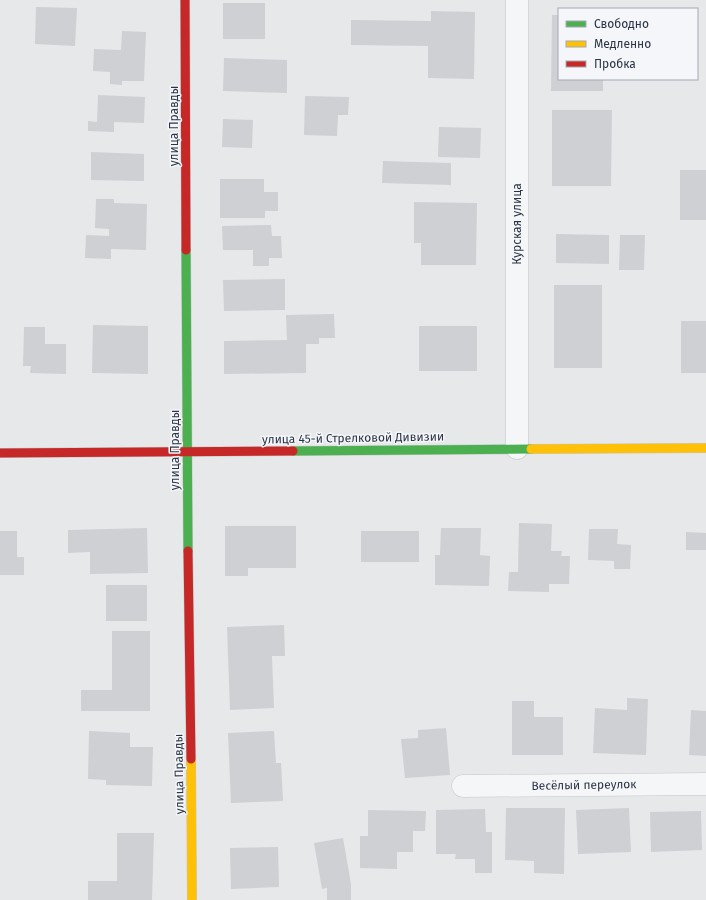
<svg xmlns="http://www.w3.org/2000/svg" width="706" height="900" font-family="'Fira Sans',sans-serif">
	<rect width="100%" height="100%" fill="#e6e8ea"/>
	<g fill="#ced0d3">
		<rect x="223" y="3" width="42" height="36"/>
		<path d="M 36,7 L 77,8 L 75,46 L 35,44 Z"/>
		<path d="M 431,11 L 475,12 L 474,79 L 428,78 L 428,46 L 351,45 L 351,20 L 431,21 Z"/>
		<path d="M 552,15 L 559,15 L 559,79 L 603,79 L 603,91 L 551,91 Z"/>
		<path d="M 122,31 L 146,32 L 144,81 L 122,81 L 122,85 L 110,84 L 110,72 L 93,71 L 94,49 L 121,50 Z"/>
		<path d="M 224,58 L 287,60 L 287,93 L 223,91 Z"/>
		<path d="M 98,95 L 145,97 L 144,123 L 114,122 L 114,132 L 88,131 L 88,121 L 97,122 Z"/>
		<path d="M 305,96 L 349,97 L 348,115 L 338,115 L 337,136 L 304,135 Z"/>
		<path d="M 552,110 L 612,110 L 611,186 L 552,186 Z"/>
		<path d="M 223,119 L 253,120 L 252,148 L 222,147 Z"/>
		<path d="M 439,127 L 481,128 L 480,158 L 438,157 Z"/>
		<path d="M 91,152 L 144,154 L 144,181 L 91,180 Z"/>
		<path d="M 383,161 L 451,163 L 451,185 L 382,183 Z"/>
		<rect x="680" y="170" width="26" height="50"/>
		<path d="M 220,179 L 264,179 L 264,192 L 278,192 L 278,211 L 265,211 L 265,218 L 220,218 Z"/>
		<path d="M 96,199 L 114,199 L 114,203 L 147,204 L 146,250 L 111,249 L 111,259 L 85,258 L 86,235 L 109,236 L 109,229 L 95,228 Z"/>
		<path d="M 414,202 L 477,203 L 476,265 L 421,265 L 421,243 L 414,243 Z"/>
		<path d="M 271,225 L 272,236 L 281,236 L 282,258 L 269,258 L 269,266 L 253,266 L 253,250 L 223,250 L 222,226 Z"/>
		<path d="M 556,234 L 609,235 L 609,264 L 556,263 Z"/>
		<path d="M 620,235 L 645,235 L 644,270 L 619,270 Z"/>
		<path d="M 285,279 L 285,310 L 224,311 L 223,280 Z"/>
		<rect x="554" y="285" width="48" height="83"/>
		<path d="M 334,314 L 335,338 L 319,338 L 319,344 L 306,344 L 306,373 L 224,374 L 224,341 L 287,340 L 286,315 Z"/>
		<rect x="681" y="321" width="25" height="52"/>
		<path d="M 93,325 L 148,326 L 148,374 L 92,373 Z"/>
		<rect x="419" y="326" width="58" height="45"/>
		<path d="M 24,327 L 45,327 L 45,344 L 66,344 L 66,374 L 30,373 L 31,366 L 23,366 Z"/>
		<path d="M 519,523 L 552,524 L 551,551 L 562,551 L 561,556 L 570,556 L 569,584 L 549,584 L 549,592 L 508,591 L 509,572 L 518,572 Z"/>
		<path d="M 225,526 L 296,526 L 296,568 L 248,568 L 248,576 L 225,576 Z"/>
		<path d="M 147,528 L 148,573 L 90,574 L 90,552 L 68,553 L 68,530 Z"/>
		<path d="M 441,528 L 481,528 L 480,555 L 490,556 L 489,586 L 435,585 L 435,555 L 440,555 Z"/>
		<path d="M 589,529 L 618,529 L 617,544 L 631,545 L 630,569 L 614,569 L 614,561 L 588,560 Z"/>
		<path d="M 0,531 L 17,531 L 17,557 L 24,557 L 24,575 L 0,575 Z"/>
		<rect x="361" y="531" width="58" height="31"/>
		<path d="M 686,532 L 706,533 L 706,550 L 686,550 Z"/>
		<rect x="106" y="585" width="41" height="36"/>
		<path d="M 284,625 L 285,656 L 272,656 L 274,708 L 230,710 L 227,627 Z"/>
		<path d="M 112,631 L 150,631 L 150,711 L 81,711 L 81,690 L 112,690 Z"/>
		<path d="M 627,698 L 648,699 L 646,755 L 593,753 L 595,708 L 627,710 Z"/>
		<path d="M 512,701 L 534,701 L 534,717 L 563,717 L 563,755 L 512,755 Z"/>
		<path d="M 691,710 L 706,711 L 706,756 L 689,755 Z"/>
		<path d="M 446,728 L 450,775 L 405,778 L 401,739 L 418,738 L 418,730 Z"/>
		<path d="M 89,731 L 130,733 L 130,747 L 153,747 L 152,786 L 106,785 L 106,780 L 88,779 Z"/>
		<path d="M 274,731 L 276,763 L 281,763 L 283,801 L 231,803 L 228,733 Z"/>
		<path d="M 506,808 L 565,808 L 564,874 L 534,873 L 534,861 L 505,860 Z"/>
		<path d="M 629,808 L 631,852 L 578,854 L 576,810 Z"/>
		<path d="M 485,809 L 486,832 L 492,832 L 492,873 L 475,873 L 475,859 L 455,859 L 456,854 L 436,854 L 436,810 Z"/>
		<path d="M 368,810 L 426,811 L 425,831 L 413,831 L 413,852 L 397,852 L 397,869 L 360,868 L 360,836 L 368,836 Z"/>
		<path d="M 701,811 L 702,850 L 651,852 L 650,812 Z"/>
		<path d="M 117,833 L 154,833 L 152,900 L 88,900 L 88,881 L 117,881 Z"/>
		<path d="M 343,838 L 351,884 L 351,900 L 327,900 L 327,888 L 322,889 L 314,843 Z"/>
		<path d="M 278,847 L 279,887 L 231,889 L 230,848 Z"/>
	</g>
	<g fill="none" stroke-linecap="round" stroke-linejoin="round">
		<g stroke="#c4c6c8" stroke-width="23">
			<g id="street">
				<path d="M 517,448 L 517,0"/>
				<path d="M 463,786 L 706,784"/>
			</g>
		</g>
		<g stroke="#c4c6c8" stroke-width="10">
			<g id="fast">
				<path d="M 186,250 L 188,551"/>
				<path d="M 293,451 L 531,449"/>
			</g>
		</g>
		<g stroke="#c4c6c8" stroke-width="10">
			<g id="slow">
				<path d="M 531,449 L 706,448"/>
				<path d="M 191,759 L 192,900"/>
			</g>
		</g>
		<g stroke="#c4c6c8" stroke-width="10">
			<g id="jam">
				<path d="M 185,0 L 186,250"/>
				<path d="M 0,453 L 293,451"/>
				<path d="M 188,551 L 191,759"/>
			</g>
		</g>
		<use href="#street" stroke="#f5f6f7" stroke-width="22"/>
		<use href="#fast" stroke="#4caf50" stroke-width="9"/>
		<use href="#slow" stroke="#ffc107" stroke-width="9"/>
		<use href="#jam" stroke="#c62828" stroke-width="9"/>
	</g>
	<g text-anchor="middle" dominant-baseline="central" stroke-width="3" stroke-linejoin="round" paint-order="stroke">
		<g font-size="12" fill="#2b3445" stroke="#f4f6f9">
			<text transform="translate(174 126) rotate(-90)">улица Правды</text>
			<text transform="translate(517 224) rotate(-90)">Курская улица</text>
			<text transform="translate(353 438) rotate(-1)">улица 45-й Стрелковой Дивизии</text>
			<text transform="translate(175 450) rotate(-90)">улица Правды</text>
			<text transform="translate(179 774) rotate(-91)">улица Правды</text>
			<text transform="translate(584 785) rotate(-1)">Весёлый переулок</text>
		</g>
	</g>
	<rect x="558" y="8" width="140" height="72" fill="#f4f6f9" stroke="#a4a8b1"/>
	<rect x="566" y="21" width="20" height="6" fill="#4caf50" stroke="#a4a8b1"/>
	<text x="594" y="28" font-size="12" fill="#2b3445">Свободно</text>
	<rect x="566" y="41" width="20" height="6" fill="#ffc107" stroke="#a4a8b1"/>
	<text x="594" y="48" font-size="12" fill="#2b3445">Медленно</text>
	<rect x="566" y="61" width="20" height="6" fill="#c62828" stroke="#a4a8b1"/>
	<text x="594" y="68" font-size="12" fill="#2b3445">Пробка</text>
</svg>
